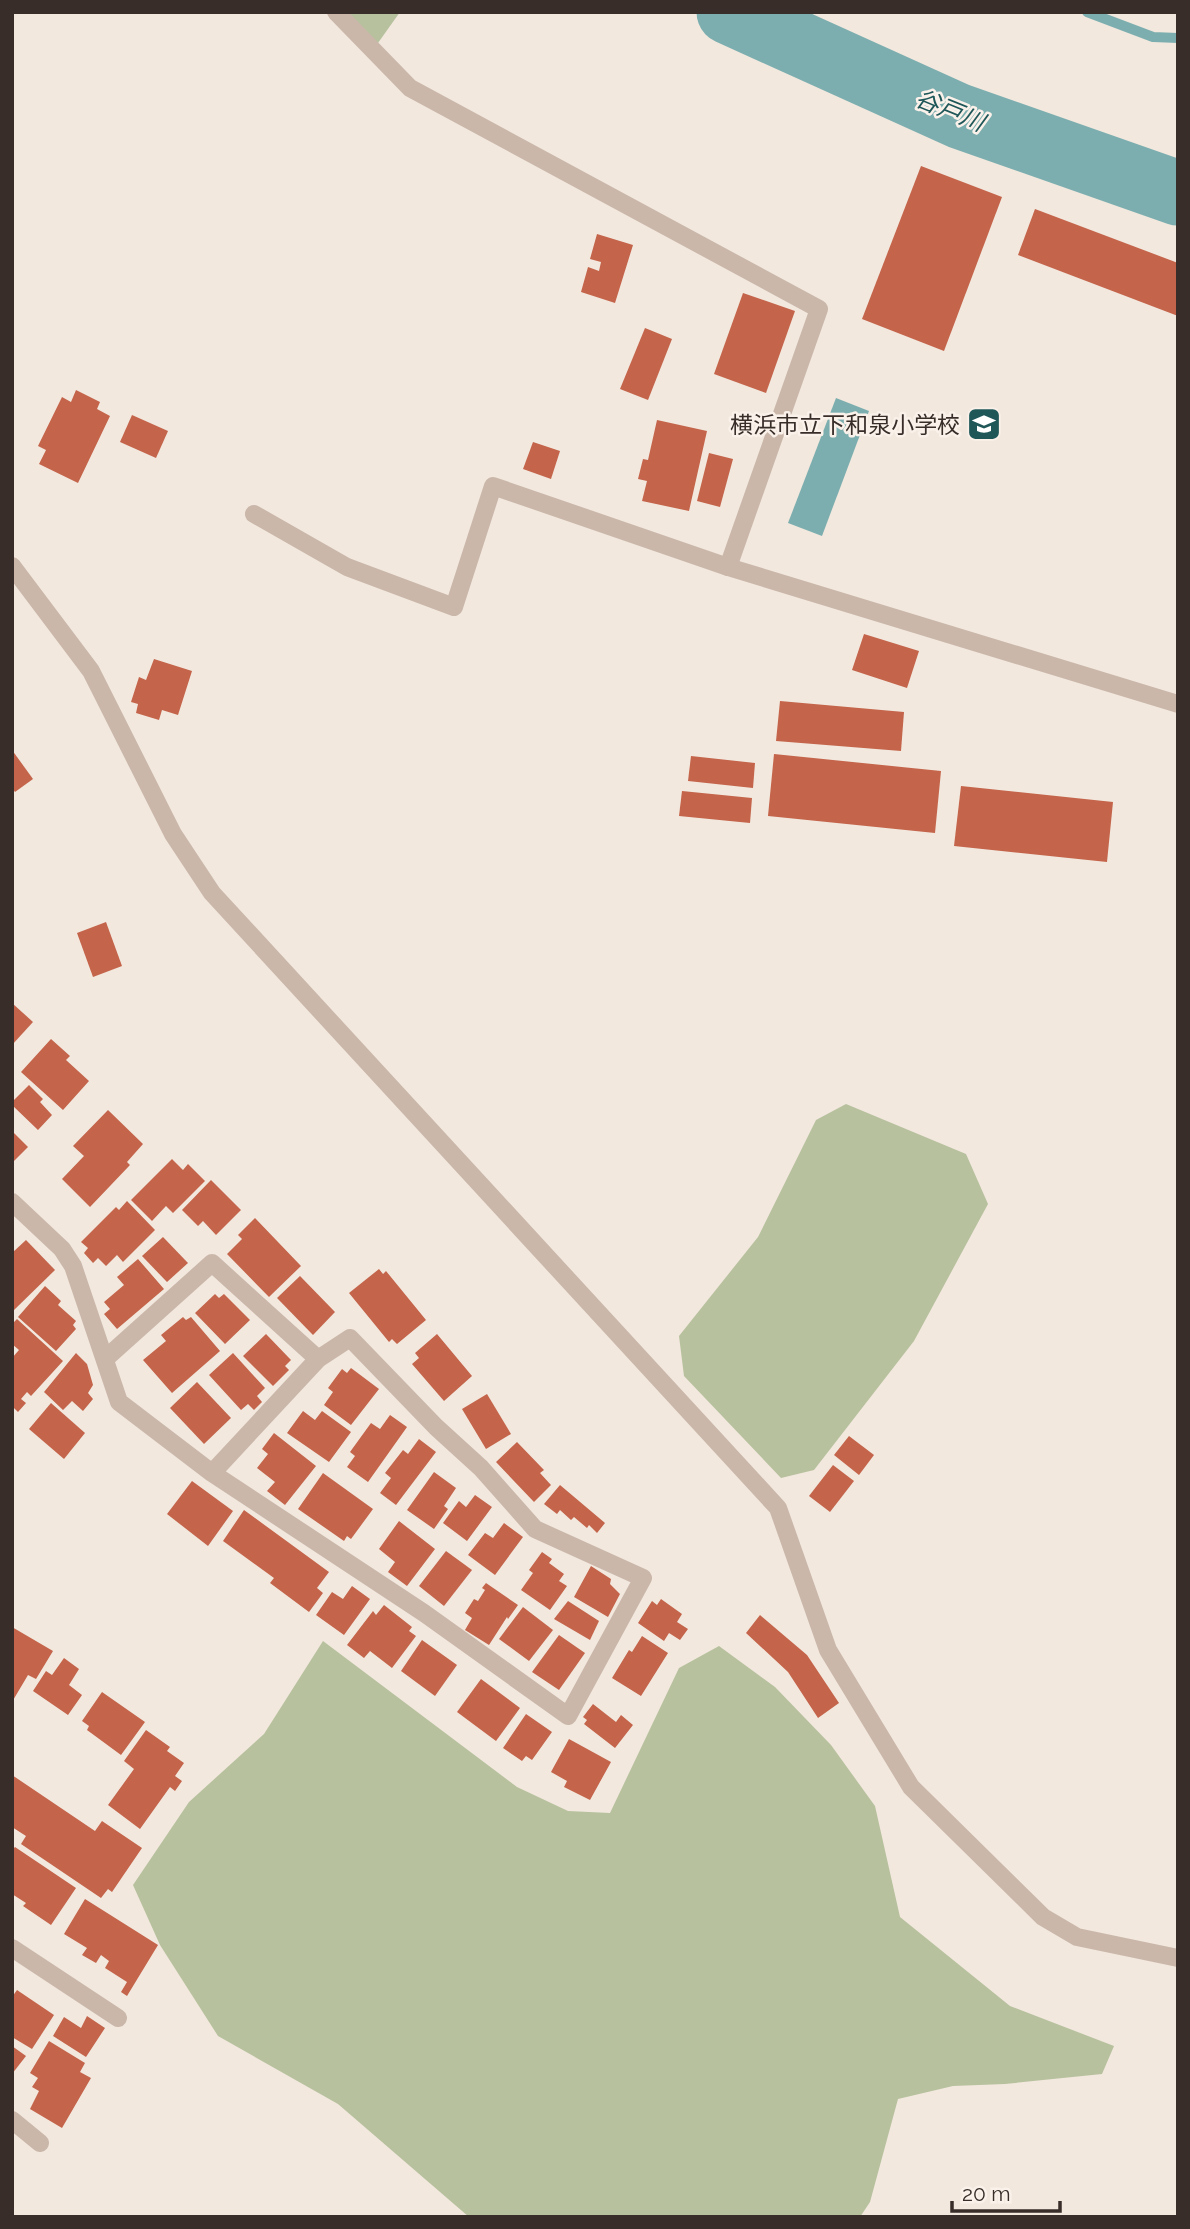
<svg xmlns="http://www.w3.org/2000/svg" width="1190" height="2229" font-family="Raleway,'Noto Sans JP',sans-serif">
	<rect width="100%" height="100%" fill="#f2e8de"/>
	<g fill="#b7c19e">
		<path d="M 336,12 L 400,12 L 373,50 Z"/>
		<path d="M 846,1104 L 966,1154 L 988,1204 L 914,1341 L 814,1470 L 781,1478 L 684,1376 L 679,1336 L 758,1237 L 816,1120 Z"/>
		<path d="M 323,1641 L 517,1787 L 568,1811 L 610,1813 L 679,1668 L 719,1646 L 775,1687 L 831,1745 L 875,1806 L 900,1917 L 1010,2006 L 1114,2046 L 1102,2074 L 1005,2084 L 953,2086 L 898,2099 L 870,2202 L 860,2217 L 469,2217 L 338,2104 L 218,2036 L 160,1945 L 133,1885 L 189,1802 L 264,1734 Z"/>
	</g>
	<path fill="#7daeaf" d="M 836,398 L 869,411 L 822,536 L 788,523 Z"/>
	<g fill="none" stroke-linecap="round" stroke-linejoin="round">
		<path stroke="#7daeaf" stroke-width="10" d="M 1087,12 L 1153,37 L 1178,38"/>
		<path stroke="#7daeaf" stroke-width="65" d="M 729,12 L 959,116 L 1178,193"/>
	</g>
	<g fill="#c4644a">
		<path d="M 921,166 L 1002,197 L 944,351 L 862,319 Z"/>
		<path d="M 1035,209 L 1178,263 L 1178,316 L 1018,255 Z"/>
		<path d="M 597,234 L 633,245 L 615,303 L 581,292 L 588,267 L 599,271 L 601,262 L 590,259 Z"/>
		<path d="M 743,293 L 795,311 L 766,393 L 714,374 Z"/>
		<path d="M 645,328 L 672,339 L 648,400 L 620,389 Z"/>
		<path d="M 76,390 L 100,402 L 97,409 L 110,416 L 78,483 L 39,464 L 46,450 L 38,446 L 62,397 L 71,402 Z"/>
		<path d="M 132,415 L 168,431 L 156,458 L 120,442 Z"/>
		<path d="M 657,420 L 707,431 L 689,511 L 642,501 L 647,481 L 638,479 L 643,459 L 648,460 Z"/>
		<path d="M 533,442 L 560,451 L 551,479 L 523,469 Z"/>
		<path d="M 709,453 L 733,459 L 720,507 L 697,501 Z"/>
		<path d="M 864,634 L 919,651 L 907,688 L 852,670 Z"/>
		<path d="M 154,659 L 192,671 L 178,715 L 162,710 L 159,720 L 136,713 L 138,704 L 131,702 L 139,677 L 146,680 Z"/>
		<path d="M 780,701 L 904,712 L 901,751 L 776,741 Z"/>
		<path d="M 12,750 L 33,779 L 15,792 L 12,788 Z"/>
		<path d="M 774,754 L 941,771 L 935,833 L 768,816 Z"/>
		<path d="M 691,756 L 755,763 L 753,788 L 688,781 Z"/>
		<path d="M 961,786 L 1113,802 L 1107,862 L 954,846 Z"/>
		<path d="M 682,791 L 752,798 L 750,823 L 679,816 Z"/>
		<path d="M 106,922 L 122,966 L 93,977 L 77,933 Z"/>
		<path d="M 12,1003 L 33,1022 L 12,1045 Z"/>
		<path d="M 51,1039 L 70,1056 L 66,1060 L 89,1081 L 63,1110 L 21,1072 Z"/>
		<path d="M 29,1085 L 43,1099 L 40,1102 L 52,1115 L 38,1130 L 12,1105 L 12,1102 Z"/>
		<path d="M 108,1110 L 143,1144 L 127,1162 L 130,1165 L 90,1207 L 62,1179 L 84,1156 L 73,1146 Z"/>
		<path d="M 12,1131 L 28,1147 L 12,1163 Z"/>
		<path d="M 172,1159 L 183,1170 L 188,1164 L 205,1181 L 173,1213 L 166,1206 L 152,1221 L 131,1200 Z"/>
		<path d="M 211,1180 L 241,1210 L 216,1235 L 203,1221 L 198,1226 L 182,1210 Z"/>
		<path d="M 127,1201 L 155,1230 L 123,1262 L 117,1255 L 106,1266 L 98,1258 L 93,1263 L 84,1253 L 88,1248 L 81,1242 L 116,1207 L 119,1210 Z"/>
		<path d="M 255,1218 L 301,1266 L 269,1297 L 227,1254 L 242,1239 L 238,1235 Z"/>
		<path d="M 163,1237 L 188,1263 L 167,1282 L 142,1256 Z"/>
		<path d="M 26,1240 L 55,1270 L 12,1312 L 12,1253 Z"/>
		<path d="M 138,1259 L 164,1289 L 117,1329 L 104,1314 L 110,1309 L 104,1302 L 124,1285 L 117,1277 Z"/>
		<path d="M 379,1269 L 383,1274 L 386,1271 L 426,1320 L 397,1344 L 392,1339 L 389,1342 L 349,1293 Z"/>
		<path d="M 300,1276 L 335,1312 L 313,1335 L 277,1298 Z"/>
		<path d="M 45,1286 L 61,1301 L 58,1305 L 76,1321 L 73,1325 L 76,1329 L 56,1351 L 18,1317 Z"/>
		<path d="M 215,1294 L 219,1298 L 224,1294 L 250,1320 L 225,1344 L 195,1313 Z"/>
		<path d="M 183,1317 L 186,1320 L 191,1317 L 220,1351 L 172,1393 L 143,1360 L 166,1341 L 161,1335 Z"/>
		<path d="M 17,1319 L 63,1361 L 31,1396 L 27,1392 L 21,1399 L 26,1403 L 18,1412 L 12,1406 L 12,1358 L 19,1350 L 12,1344 L 12,1324 Z"/>
		<path d="M 266,1334 L 291,1360 L 285,1366 L 289,1370 L 273,1386 L 243,1356 Z"/>
		<path d="M 437,1334 L 472,1376 L 444,1401 L 412,1364 L 419,1358 L 415,1353 Z"/>
		<path d="M 76,1353 L 87,1364 L 93,1385 L 88,1393 L 93,1399 L 83,1411 L 72,1401 L 63,1410 L 44,1392 Z"/>
		<path d="M 233,1353 L 265,1388 L 257,1396 L 262,1402 L 254,1410 L 248,1404 L 241,1410 L 209,1375 Z"/>
		<path d="M 351,1368 L 379,1389 L 351,1425 L 324,1405 L 333,1392 L 328,1388 L 342,1369 L 347,1373 Z"/>
		<path d="M 197,1382 L 231,1418 L 204,1444 L 170,1408 Z"/>
		<path d="M 487,1394 L 511,1434 L 486,1449 L 462,1409 Z"/>
		<path d="M 51,1403 L 85,1433 L 64,1459 L 29,1429 Z"/>
		<path d="M 303,1411 L 315,1420 L 322,1411 L 351,1432 L 329,1462 L 287,1433 Z"/>
		<path d="M 390,1415 L 407,1427 L 368,1482 L 347,1467 L 355,1456 L 350,1452 L 371,1423 L 380,1429 Z"/>
		<path d="M 274,1433 L 316,1466 L 285,1505 L 267,1491 L 275,1482 L 257,1468 L 268,1454 L 262,1449 Z"/>
		<path d="M 849,1436 L 874,1455 L 859,1475 L 834,1455 Z"/>
		<path d="M 419,1439 L 436,1452 L 396,1505 L 380,1493 L 391,1478 L 385,1473 L 403,1450 L 408,1454 Z"/>
		<path d="M 517,1442 L 544,1470 L 540,1473 L 551,1485 L 534,1502 L 496,1462 Z"/>
		<path d="M 833,1465 L 854,1481 L 830,1512 L 809,1496 Z"/>
		<path d="M 434,1472 L 456,1488 L 444,1506 L 448,1509 L 434,1529 L 407,1510 Z"/>
		<path d="M 323,1473 L 373,1509 L 351,1539 L 347,1536 L 344,1541 L 298,1509 Z"/>
		<path d="M 192,1481 L 233,1511 L 208,1546 L 167,1514 Z"/>
		<path d="M 560,1485 L 605,1523 L 597,1533 L 589,1525 L 587,1528 L 574,1517 L 571,1520 L 560,1510 L 557,1514 L 544,1504 Z"/>
		<path d="M 475,1495 L 492,1507 L 467,1541 L 443,1523 L 459,1501 L 466,1507 Z"/>
		<path d="M 244,1510 L 329,1572 L 317,1588 L 323,1593 L 309,1612 L 270,1583 L 274,1578 L 223,1541 Z"/>
		<path d="M 399,1521 L 435,1549 L 407,1586 L 388,1572 L 395,1562 L 379,1549 Z"/>
		<path d="M 504,1523 L 523,1537 L 495,1575 L 468,1555 L 485,1533 L 493,1538 Z"/>
		<path d="M 446,1551 L 472,1570 L 444,1606 L 419,1586 Z"/>
		<path d="M 542,1552 L 552,1559 L 549,1563 L 564,1574 L 559,1581 L 567,1586 L 550,1610 L 521,1590 L 533,1573 L 529,1570 Z"/>
		<path d="M 591,1566 L 611,1579 L 610,1584 L 620,1594 L 608,1617 L 574,1597 Z"/>
		<path d="M 486,1583 L 518,1605 L 508,1619 L 507,1617 L 489,1645 L 465,1630 L 472,1618 L 465,1613 L 474,1599 L 478,1601 L 485,1590 L 482,1588 Z"/>
		<path d="M 352,1586 L 370,1599 L 344,1635 L 316,1615 L 332,1592 L 343,1599 Z"/>
		<path d="M 661,1599 L 682,1614 L 677,1622 L 688,1629 L 680,1640 L 669,1633 L 664,1641 L 638,1623 L 652,1601 L 657,1605 Z"/>
		<path d="M 568,1601 L 599,1621 L 590,1640 L 554,1619 Z"/>
		<path d="M 384,1605 L 412,1627 L 409,1631 L 416,1636 L 392,1668 L 370,1651 L 364,1658 L 347,1645 L 373,1611 L 376,1615 Z"/>
		<path d="M 523,1607 L 553,1630 L 529,1661 L 499,1639 Z"/>
		<path d="M 760,1615 L 807,1655 L 839,1703 L 818,1718 L 788,1672 L 746,1633 Z"/>
		<path d="M 12,1627 L 53,1651 L 36,1679 L 28,1675 L 12,1702 Z"/>
		<path d="M 559,1635 L 585,1653 L 559,1690 L 532,1672 Z"/>
		<path d="M 642,1636 L 668,1653 L 641,1696 L 612,1678 L 629,1650 L 632,1652 Z"/>
		<path d="M 422,1640 L 457,1665 L 435,1696 L 401,1671 Z"/>
		<path d="M 64,1658 L 79,1669 L 69,1685 L 82,1695 L 68,1715 L 33,1691 L 46,1671 L 52,1675 Z"/>
		<path d="M 481,1679 L 520,1708 L 496,1741 L 457,1712 Z"/>
		<path d="M 102,1692 L 145,1722 L 121,1755 L 87,1730 L 89,1726 L 82,1721 Z"/>
		<path d="M 593,1704 L 616,1722 L 621,1715 L 633,1725 L 615,1748 L 584,1724 L 587,1720 L 583,1717 Z"/>
		<path d="M 526,1714 L 552,1732 L 532,1760 L 526,1756 L 522,1761 L 503,1748 Z"/>
		<path d="M 146,1730 L 170,1747 L 167,1751 L 184,1763 L 175,1776 L 182,1781 L 175,1791 L 170,1787 L 140,1829 L 108,1805 L 134,1769 L 124,1761 Z"/>
		<path d="M 569,1739 L 611,1762 L 590,1800 L 564,1787 L 567,1781 L 551,1772 Z"/>
		<path d="M 12,1775 L 95,1831 L 102,1821 L 142,1848 L 112,1892 L 108,1889 L 101,1898 L 21,1844 L 26,1836 L 12,1827 Z"/>
		<path d="M 15,1847 L 76,1888 L 51,1925 L 23,1906 L 26,1903 L 12,1894 L 12,1850 Z"/>
		<path d="M 85,1899 L 158,1945 L 127,1996 L 121,1992 L 127,1982 L 105,1968 L 109,1961 L 101,1955 L 96,1963 L 82,1955 L 87,1948 L 64,1934 Z"/>
		<path d="M 17,1990 L 54,2015 L 32,2049 L 12,2037 L 12,1997 Z"/>
		<path d="M 87,2016 L 105,2028 L 86,2057 L 53,2036 L 64,2017 L 81,2028 Z"/>
		<path d="M 49,2041 L 85,2063 L 80,2072 L 91,2078 L 62,2128 L 30,2109 L 39,2091 L 32,2087 L 38,2078 L 30,2073 Z"/>
		<path d="M 12,2046 L 26,2056 L 12,2074 Z"/>
	</g>
	<g fill="none" stroke-linecap="round" stroke-linejoin="round">
		<g stroke="#cab7aa" stroke-width="18">
			<path d="M 336,12 L 410,88 L 819,309 L 728,567"/>
			<path d="M 254,514 L 347,567 L 454,607 L 493,486 L 728,567 L 1178,704"/>
			<path d="M 12,566 L 91,671 L 173,834 L 212,893 L 778,1508 L 828,1650 L 911,1787 L 1043,1917 L 1077,1937 L 1178,1958"/>
			<path d="M 12,1202 L 62,1249 L 73,1266 L 119,1402 L 212,1473 L 424,1613 L 568,1716 L 643,1578 L 535,1529 L 481,1468 L 436,1427 L 350,1338 L 318,1359 L 212,1473"/>
			<path d="M 105,1359 L 212,1263 L 318,1359"/>
			<path d="M 12,1948 L 118,2018"/>
			<path d="M 12,2120 L 40,2143"/>
		</g>
	</g>
	<defs>
		<g id="school-square" transform="scale(1.75)"><rect x="-9" y="-9" width="18" height="18" rx="4" fill="#1f5759" stroke="#faf2ea"/><path d="M0-5L7-2L0 1L-7-2ZM-4 1L0 2.5L4 1V4Q0 6-4 4Z" fill="#fff"/></g>
	</defs>
	<g fill-rule="evenodd">
		<use href="#school-square" x="984" y="424"/>
	</g>
	<g text-anchor="middle" dominant-baseline="central" stroke-width="5" stroke-linejoin="round" paint-order="stroke">
		<g font-size="23" fill="#382d29" stroke="#faf2ea" text-anchor="end">
			<text x="960" y="424">横浜市立下和泉小学校</text>
		</g>
		<g font-size="24" font-style="italic" fill="#1f5759" stroke="#faf2ea">
			<text transform="translate(950 110) rotate(22)">谷戸川</text>
		</g>
	</g>
	<rect width="1190" height="2229" fill="none" stroke="#382d29" stroke-width="28"/>
	<path d="M952 2201v10h108v-10" fill="none" stroke="#382d29" stroke-width="3.5"/>
	<text x="962" y="2201" font-size="21" fill="#382d29" stroke="#faf2ea" stroke-width="5" paint-order="stroke">20 m</text>
</svg>
